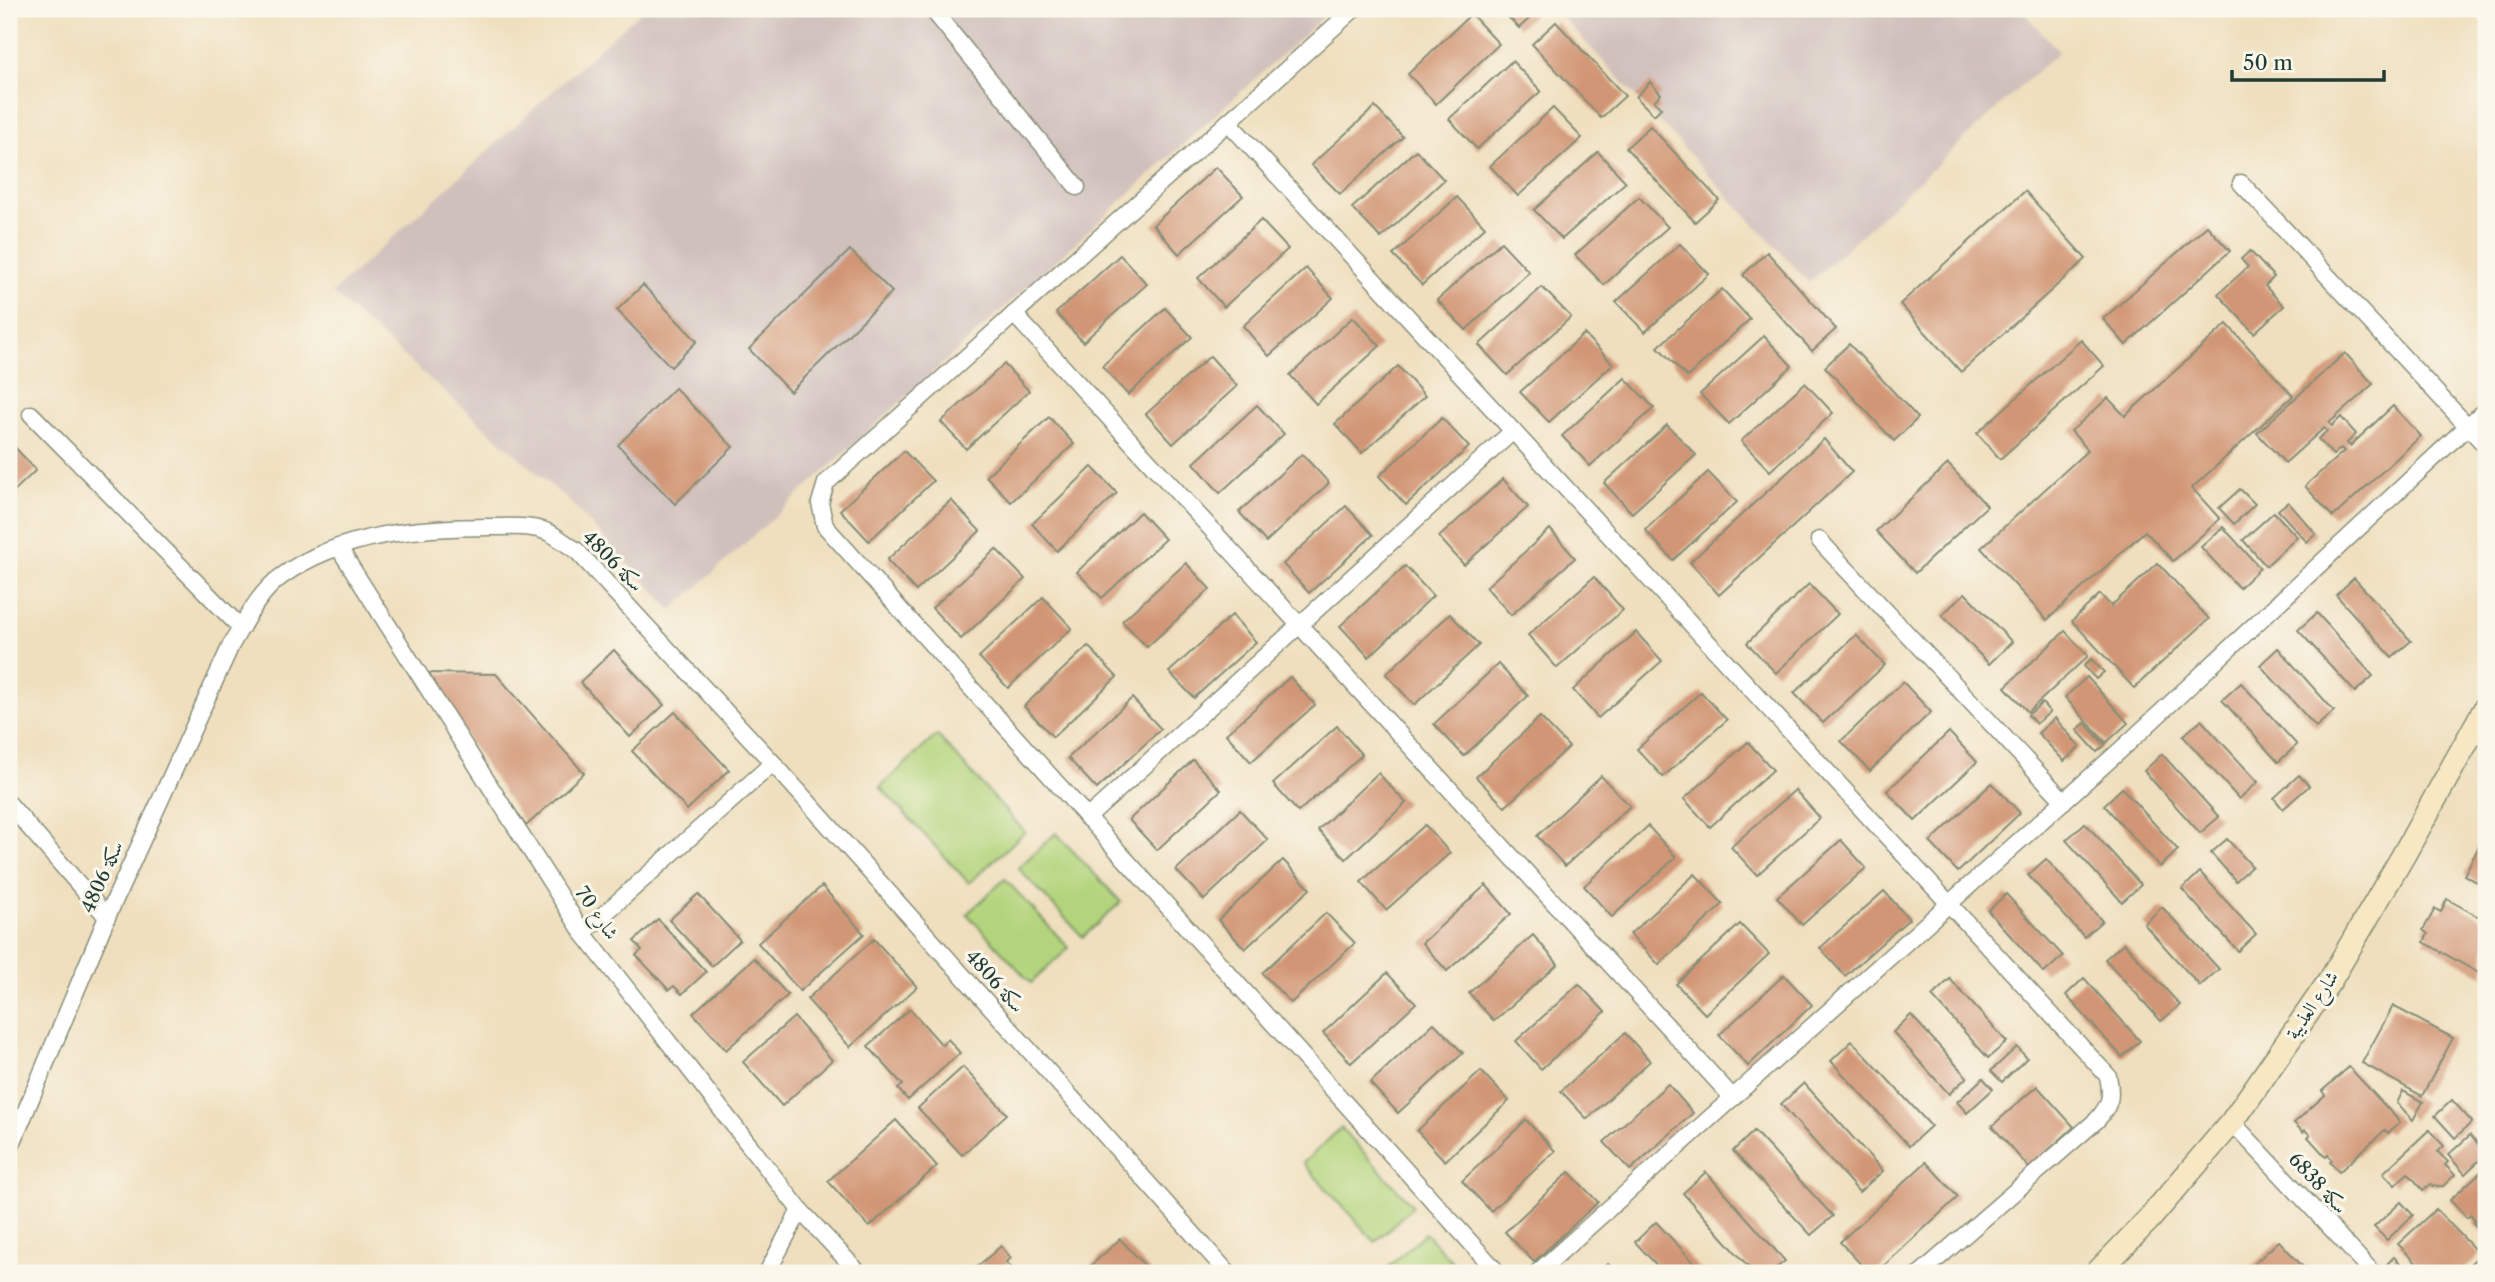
<svg xmlns="http://www.w3.org/2000/svg" width="2495" height="1282" font-family="'Libre Caslon Text',Amiri,serif">
	<rect width="100%" height="100%" fill="#fbf7ec"/>
	<filter id="ink" filterUnits="userSpaceOnUse"><feTurbulence type="fractalNoise" baseFrequency=".0143" numOctaves="2"/><feDisplacementMap in="SourceGraphic" scale="14" xChannelSelector="R" yChannelSelector="G"/><feConvolveMatrix kernelMatrix="1 2 1 2 8 2 1 2 1" color-interpolation-filters="sRGB"/></filter>
	<filter id="wash" filterUnits="userSpaceOnUse"><feTurbulence type="fractalNoise" baseFrequency=".00686" numOctaves="4" result="noise"/><feDisplacementMap in="SourceGraphic" scale="28" xChannelSelector="R" yChannelSelector="G"/><feGaussianBlur stdDeviation="1.57" result="paint"/><feColorMatrix in="noise" values="0 0 0 0 0 0 0 0 0 0 0 0 0 0 0 0 0 1.4 0 .05"/><feComposite in="paint" operator="in"/></filter>
	<g filter="url(#wash)">
		<rect width="100%" height="100%" fill="#efdfbe"/>
		<g fill="#d0c0bc">
			<path d="M 643,9 L 1332,9 L 672,610 L 569,501 L 332,293 Z"/>
			<path d="M 1555,9 L 2020,9 L 2059,51 L 1809,283 Z"/>
		</g>
		<g fill="#b3d47b" stroke="#698858" stroke-width="2">
			<path d="M 937,735 L 1025,832 L 969,883 L 880,787 Z"/>
			<path d="M 1056,833 L 1121,902 L 1083,937 L 1018,868 Z"/>
			<path d="M 1005,879 L 1069,948 L 1031,983 L 967,914 Z"/>
			<path d="M 1341,1128 L 1413,1206 L 1375,1242 L 1303,1163 Z"/>
			<path d="M 1425,1233 L 1463,1273 L 1382,1273 Z"/>
		</g>
		<g id="blocks">
			<g fill="#d19675">
				<path d="M 1501,9 L 1540,9 L 1519,28 Z"/>
				<path d="M 1471,14 L 1499,44 L 1436,104 L 1408,74 Z"/>
				<path d="M 1556,22 L 1625,96 L 1601,118 L 1532,44 Z"/>
				<path d="M 1512,61 L 1541,91 L 1477,149 L 1449,119 Z"/>
				<path d="M 1650,82 L 1661,94 L 1654,101 L 1661,108 L 1654,115 L 1636,97 Z"/>
				<path d="M 1375,107 L 1403,137 L 1340,194 L 1311,165 Z"/>
				<path d="M 1553,108 L 1582,138 L 1518,196 L 1490,166 Z"/>
				<path d="M 1650,126 L 1719,200 L 1695,222 L 1626,148 Z"/>
				<path d="M 1416,150 L 1444,180 L 1381,238 L 1352,208 Z"/>
				<path d="M 1598,152 L 1626,182 L 1562,239 L 1534,210 Z"/>
				<path d="M 1216,167 L 1243,196 L 1179,254 L 1153,225 Z"/>
				<path d="M 2025,191 L 2086,259 L 1961,372 L 1900,304 Z"/>
				<path d="M 1457,197 L 1485,227 L 1422,285 L 1393,255 Z"/>
				<path d="M 1639,197 L 1668,227 L 1604,285 L 1575,255 Z"/>
				<path d="M 1261,220 L 1288,249 L 1224,307 L 1198,278 Z"/>
				<path d="M 2207,226 L 2230,251 L 2126,345 L 2103,319 Z"/>
				<path d="M 1501,242 L 1529,272 L 1466,330 L 1437,300 Z"/>
				<path d="M 1680,244 L 1709,274 L 1645,332 L 1616,302 Z"/>
				<path d="M 850,250 L 892,292 L 790,392 L 749,349 Z"/>
				<path d="M 2250,251 L 2274,277 L 2265,286 L 2284,306 L 2254,333 L 2218,294 L 2248,267 L 2241,259 Z"/>
				<path d="M 1767,252 L 1836,329 L 1812,351 L 1743,275 Z"/>
				<path d="M 1120,255 L 1147,284 L 1083,342 L 1056,313 Z"/>
				<path d="M 1306,268 L 1333,298 L 1269,356 L 1243,326 Z"/>
				<path d="M 643,285 L 697,341 L 671,367 L 617,310 Z"/>
				<path d="M 1542,287 L 1571,317 L 1507,375 L 1479,345 Z"/>
				<path d="M 1722,289 L 1750,319 L 1687,377 L 1658,347 Z"/>
				<path d="M 1165,308 L 1192,337 L 1128,395 L 1102,366 Z"/>
				<path d="M 1353,317 L 1380,346 L 1316,404 L 1290,375 Z"/>
				<path d="M 2227,324 L 2293,396 L 2192,488 L 2220,519 L 2173,561 L 2145,531 L 2047,620 L 1981,548 L 2088,450 L 2071,431 L 2108,398 L 2125,416 Z"/>
				<path d="M 1584,334 L 1613,364 L 1549,422 L 1520,392 Z"/>
				<path d="M 1764,336 L 1792,366 L 1729,424 L 1700,394 Z"/>
				<path d="M 2081,340 L 2104,366 L 2000,459 L 1977,433 Z"/>
				<path d="M 1849,344 L 1918,418 L 1894,441 L 1825,367 Z"/>
				<path d="M 2345,353 L 2373,384 L 2329,423 L 2332,426 L 2341,417 L 2356,434 L 2347,443 L 2350,446 L 2393,406 L 2421,436 L 2333,517 L 2305,486 L 2344,451 L 2341,448 L 2333,455 L 2318,439 L 2327,431 L 2324,428 L 2285,463 L 2257,433 Z"/>
				<path d="M 1210,356 L 1237,386 L 1173,444 L 1146,414 Z"/>
				<path d="M 1004,364 L 1029,391 L 966,449 L 941,422 Z"/>
				<path d="M 1398,366 L 1425,396 L 1362,453 L 1335,424 Z"/>
				<path d="M 1625,378 L 1654,408 L 1590,466 L 1562,436 Z"/>
				<path d="M 1805,383 L 1833,413 L 1770,471 L 1741,441 Z"/>
				<path d="M 675,388 L 733,447 L 675,504 L 618,445 Z"/>
				<path d="M 1257,405 L 1284,434 L 1220,493 L 1194,463 Z"/>
				<path d="M 1049,417 L 1074,444 L 1011,502 L 986,476 Z"/>
				<path d="M 1442,418 L 1469,447 L 1406,505 L 1379,476 Z"/>
				<path d="M 1667,425 L 1696,455 L 1632,513 L 1604,483 Z"/>
				<path d="M 1824,439 L 1852,472 L 1719,595 L 1690,562 Z"/>
				<path d="M 9,441 L 36,470 L 9,496 Z"/>
				<path d="M 904,451 L 933,481 L 869,541 L 840,510 Z"/>
				<path d="M 1302,454 L 1329,483 L 1266,542 L 1239,512 Z"/>
				<path d="M 1948,464 L 1987,506 L 1915,573 L 1876,531 Z"/>
				<path d="M 1092,467 L 1117,493 L 1057,551 L 1032,524 Z"/>
				<path d="M 1708,472 L 1737,502 L 1673,560 L 1645,530 Z"/>
				<path d="M 1503,479 L 1528,507 L 1464,565 L 1439,537 Z"/>
				<path d="M 2240,489 L 2255,504 L 2234,524 L 2219,508 Z"/>
				<path d="M 951,500 L 980,531 L 916,591 L 887,560 Z"/>
				<path d="M 2288,502 L 2316,534 L 2307,542 L 2278,510 Z"/>
				<path d="M 1346,506 L 1373,535 L 1309,593 L 1283,564 Z"/>
				<path d="M 1140,512 L 1165,539 L 1102,598 L 1077,572 Z"/>
				<path d="M 2274,512 L 2297,537 L 2266,566 L 2243,540 Z"/>
				<path d="M 2223,527 L 2260,568 L 2239,588 L 2201,547 Z"/>
				<path d="M 1550,529 L 1575,558 L 1511,615 L 1486,587 Z"/>
				<path d="M 996,549 L 1025,579 L 961,639 L 932,608 Z"/>
				<path d="M 1186,563 L 1210,589 L 1147,647 L 1122,621 Z"/>
				<path d="M 2158,563 L 2209,619 L 2134,688 L 2072,621 L 2100,594 L 2111,606 Z"/>
				<path d="M 1405,566 L 1433,596 L 1369,657 L 1340,626 Z"/>
				<path d="M 1594,577 L 1623,610 L 1557,668 L 1528,635 Z"/>
				<path d="M 2354,578 L 2411,641 L 2392,657 L 2336,595 Z"/>
				<path d="M 1809,584 L 1838,614 L 1776,673 L 1747,643 Z"/>
				<path d="M 1965,593 L 2012,642 L 1989,664 L 1942,615 Z"/>
				<path d="M 1043,597 L 1072,628 L 1008,688 L 979,657 Z"/>
				<path d="M 2317,613 L 2373,676 L 2355,692 L 2298,630 Z"/>
				<path d="M 1450,614 L 1479,645 L 1414,705 L 1386,674 Z"/>
				<path d="M 1232,615 L 1256,642 L 1194,698 L 1169,672 Z"/>
				<path d="M 2065,631 L 2088,656 L 2028,712 L 2005,687 Z"/>
				<path d="M 1636,632 L 1662,661 L 1598,718 L 1573,690 Z"/>
				<path d="M 1856,635 L 1885,665 L 1823,723 L 1794,693 Z"/>
				<path d="M 1088,646 L 1117,677 L 1053,737 L 1024,706 Z"/>
				<path d="M 2278,648 L 2334,711 L 2316,727 L 2260,665 Z"/>
				<path d="M 614,650 L 664,705 L 630,737 L 580,682 Z"/>
				<path d="M 2091,659 L 2104,672 L 2096,679 L 2084,666 Z"/>
				<path d="M 1498,664 L 1528,696 L 1464,756 L 1434,724 Z"/>
				<path d="M 423,673 L 496,674 L 584,773 L 526,826 Z"/>
				<path d="M 1290,677 L 1315,705 L 1251,762 L 1226,734 Z"/>
				<path d="M 2087,677 L 2128,723 L 2106,743 L 2065,697 Z"/>
				<path d="M 1903,682 L 1931,712 L 1870,771 L 1841,741 Z"/>
				<path d="M 2241,683 L 2297,745 L 2278,762 L 2222,700 Z"/>
				<path d="M 1701,692 L 1727,720 L 1663,777 L 1637,749 Z"/>
				<path d="M 1132,698 L 1161,729 L 1097,789 L 1068,758 Z"/>
				<path d="M 2042,703 L 2050,712 L 2036,724 L 2028,715 Z"/>
				<path d="M 675,712 L 729,770 L 687,810 L 632,751 Z"/>
				<path d="M 1540,717 L 1569,747 L 1505,807 L 1476,777 Z"/>
				<path d="M 2055,718 L 2080,747 L 2064,761 L 2038,733 Z"/>
				<path d="M 2201,720 L 2258,782 L 2239,799 L 2183,736 Z"/>
				<path d="M 2085,723 L 2105,745 L 2097,752 L 2077,730 Z"/>
				<path d="M 1337,726 L 1362,755 L 1298,812 L 1273,784 Z"/>
				<path d="M 1949,732 L 1977,762 L 1915,821 L 1887,791 Z"/>
				<path d="M 1748,742 L 1773,770 L 1710,827 L 1684,799 Z"/>
				<path d="M 2162,754 L 2219,817 L 2200,833 L 2144,771 Z"/>
				<path d="M 1193,760 L 1221,790 L 1157,850 L 1129,820 Z"/>
				<path d="M 1378,773 L 1406,803 L 1346,859 L 1318,830 Z"/>
				<path d="M 2299,775 L 2309,786 L 2283,809 L 2274,798 Z"/>
				<path d="M 1601,776 L 1630,806 L 1565,866 L 1537,836 Z"/>
				<path d="M 1992,783 L 2020,813 L 1958,872 L 1930,842 Z"/>
				<path d="M 2122,788 L 2178,850 L 2160,867 L 2104,805 Z"/>
				<path d="M 1795,790 L 1820,818 L 1757,875 L 1731,847 Z"/>
				<path d="M 1240,810 L 1268,840 L 1204,900 L 1176,870 Z"/>
				<path d="M 2085,823 L 2141,885 L 2122,902 L 2066,840 Z"/>
				<path d="M 1425,825 L 1450,853 L 1386,910 L 1361,882 Z"/>
				<path d="M 1648,826 L 1676,857 L 1612,917 L 1584,886 Z"/>
				<path d="M 2486,833 L 2486,887 L 2464,875 Z"/>
				<path d="M 2227,839 L 2252,866 L 2236,881 L 2211,853 Z"/>
				<path d="M 1841,840 L 1866,868 L 1802,925 L 1777,897 Z"/>
				<path d="M 2046,859 L 2102,921 L 2084,937 L 2028,875 Z"/>
				<path d="M 1283,860 L 1310,889 L 1245,949 L 1218,920 Z"/>
				<path d="M 2200,872 L 2256,934 L 2238,951 L 2182,889 Z"/>
				<path d="M 1695,874 L 1723,904 L 1659,965 L 1630,934 Z"/>
				<path d="M 1486,885 L 1511,914 L 1447,971 L 1422,943 Z"/>
				<path d="M 822,886 L 864,934 L 800,991 L 758,943 Z"/>
				<path d="M 1884,891 L 1909,919 L 1845,976 L 1820,948 Z"/>
				<path d="M 698,894 L 740,940 L 712,966 L 669,920 Z"/>
				<path d="M 2006,894 L 2063,956 L 2044,973 L 1988,911 Z"/>
				<path d="M 2447,899 L 2486,921 L 2484,976 L 2424,942 L 2428,934 L 2423,930 L 2435,909 L 2441,912 Z"/>
				<path d="M 2162,907 L 2219,969 L 2200,986 L 2144,924 Z"/>
				<path d="M 1326,913 L 1355,943 L 1291,1003 L 1262,973 Z"/>
				<path d="M 658,919 L 706,972 L 682,994 L 674,986 L 669,990 L 636,955 L 642,950 L 634,941 Z"/>
				<path d="M 1740,924 L 1769,954 L 1705,1014 L 1676,984 Z"/>
				<path d="M 1533,935 L 1558,964 L 1494,1021 L 1469,993 Z"/>
				<path d="M 874,939 L 917,987 L 850,1047 L 807,999 Z"/>
				<path d="M 2124,943 L 2180,1005 L 2161,1021 L 2105,959 Z"/>
				<path d="M 754,958 L 788,995 L 726,1050 L 693,1013 Z"/>
				<path d="M 1387,973 L 1416,1003 L 1351,1063 L 1323,1033 Z"/>
				<path d="M 1784,975 L 1812,1005 L 1748,1066 L 1719,1035 Z"/>
				<path d="M 2084,978 L 2140,1041 L 2122,1057 L 2066,995 Z"/>
				<path d="M 1950,979 L 2007,1042 L 1988,1058 L 1932,996 Z"/>
				<path d="M 1579,984 L 1605,1012 L 1541,1069 L 1516,1041 Z"/>
				<path d="M 2393,1006 L 2453,1038 L 2422,1096 L 2362,1063 Z"/>
				<path d="M 910,1009 L 942,1045 L 948,1039 L 960,1053 L 908,1100 L 898,1089 L 903,1085 L 868,1046 Z"/>
				<path d="M 1911,1015 L 1967,1077 L 1949,1094 L 1893,1032 Z"/>
				<path d="M 794,1017 L 832,1060 L 782,1106 L 743,1062 Z"/>
				<path d="M 1434,1023 L 1463,1053 L 1398,1113 L 1370,1083 Z"/>
				<path d="M 1625,1033 L 1650,1061 L 1587,1119 L 1561,1091 Z"/>
				<path d="M 1852,1041 L 1931,1126 L 1909,1146 L 1831,1061 Z"/>
				<path d="M 2017,1047 L 2027,1058 L 2002,1082 L 1991,1071 Z"/>
				<path d="M 963,1067 L 1007,1114 L 962,1155 L 918,1108 Z"/>
				<path d="M 2349,1067 L 2400,1122 L 2388,1133 L 2385,1130 L 2339,1172 L 2330,1162 L 2332,1160 L 2328,1155 L 2326,1157 L 2308,1137 L 2310,1135 L 2305,1130 L 2303,1132 L 2294,1123 L 2325,1095 L 2322,1091 Z"/>
				<path d="M 1481,1071 L 1509,1101 L 1445,1161 L 1417,1131 Z"/>
				<path d="M 1983,1078 L 1993,1089 L 1967,1113 L 1957,1102 Z"/>
				<path d="M 1804,1083 L 1883,1171 L 1859,1192 L 1781,1104 Z"/>
				<path d="M 1668,1084 L 1693,1113 L 1630,1170 L 1604,1142 Z"/>
				<path d="M 2037,1086 L 2074,1127 L 2029,1168 L 1992,1126 Z"/>
				<path d="M 2403,1091 L 2423,1102 L 2413,1120 L 2397,1103 Z"/>
				<path d="M 2452,1100 L 2472,1122 L 2455,1138 L 2435,1116 Z"/>
				<path d="M 896,1120 L 937,1166 L 869,1227 L 828,1181 Z"/>
				<path d="M 1526,1120 L 1555,1151 L 1491,1211 L 1462,1181 Z"/>
				<path d="M 2429,1130 L 2444,1146 L 2438,1152 L 2448,1162 L 2445,1165 L 2455,1175 L 2443,1186 L 2432,1186 L 2430,1184 L 2423,1190 L 2408,1173 L 2395,1185 L 2383,1173 Z"/>
				<path d="M 1754,1131 L 1833,1216 L 1811,1235 L 1733,1151 Z"/>
				<path d="M 2470,1135 L 2478,1144 L 2482,1140 L 2486,1145 L 2486,1154 L 2465,1174 L 2448,1155 Z"/>
				<path d="M 1926,1162 L 1958,1197 L 1876,1273 L 1869,1273 L 1840,1242 Z"/>
				<path d="M 2482,1171 L 2486,1176 L 2485,1236 L 2473,1223 L 2475,1221 L 2470,1215 L 2467,1218 L 2450,1200 Z"/>
				<path d="M 1569,1172 L 1598,1202 L 1534,1262 L 1505,1232 Z"/>
				<path d="M 1706,1172 L 1785,1261 L 1770,1273 L 1754,1273 L 1683,1193 Z"/>
				<path d="M 2401,1202 L 2413,1215 L 2387,1240 L 2374,1227 Z"/>
				<path d="M 2436,1209 L 2480,1255 L 2460,1273 L 2426,1273 L 2398,1244 Z"/>
				<path d="M 1656,1222 L 1704,1273 L 1664,1273 L 1635,1242 Z"/>
				<path d="M 1120,1239 L 1152,1273 L 1083,1273 Z"/>
				<path d="M 2279,1241 L 2304,1268 L 2298,1273 L 2244,1273 Z"/>
				<path d="M 1001,1246 L 1011,1258 L 1006,1262 L 1016,1273 L 970,1273 Z"/>
				<path d="M 2394,1257 L 2410,1273 L 2387,1273 L 2383,1268 Z"/>
				<path d="M 1608,1264 L 1617,1273 L 1597,1273 Z"/>
			</g>
		</g>
	</g>
	<g filter="url(#ink)">
		<use href="#blocks" fill-opacity="0" stroke="#878e79" stroke-width="2"/>
		<g fill="none" stroke-linecap="round" stroke-linejoin="round">
			<g stroke="#878e79" stroke-width="19">
				<g id="street">
					<path d="M 932,9 L 1077,187"/>
					<path d="M 1354,9 L 826,483 L 820,503 L 825,526 L 1498,1273"/>
					<path d="M 1228,122 L 2108,1076 C 2112,1097 2111,1104 2097,1120 L 1921,1273"/>
					<path d="M 2241,183 L 2486,446"/>
					<path d="M 1014,314 L 1733,1098"/>
					<path d="M 31,414 L 241,628"/>
					<path d="M 1819,540 L 2064,801"/>
					<path d="M 339,548 L 583,933 L 800,1210 L 859,1273"/>
					<path d="M 9,804 L 107,917"/>
					<path d="M 1087,818 L 1513,431"/>
					<path d="M 583,933 L 773,763"/>
					<path d="M 2232,1122 L 2373,1273"/>
					<path d="M 9,1151 L 107,917 L 231,645 C 245,621 259,592 282,576 C 341,533 421,527 492,527 C 511,527 532,525 550,533 C 559,538 568,545 577,551 L 773,763 L 1228,1273"/>
					<path d="M 767,1273 L 800,1210"/>
					<path d="M 1537,1273 L 2125,746 L 2486,409"/>
				</g>
			</g>
			<g stroke="#878e79" stroke-width="26">
				<path id="secondary" d="M 2097,1273 L 2150,1218 L 2232,1122 L 2331,979 L 2403,856 L 2486,707"/>
			</g>
			<use href="#street" stroke="#fff" stroke-width="16"/>
			<use href="#secondary" stroke="#f7e8c3" stroke-width="23"/>
		</g>
	</g>
	<g text-anchor="middle" dominant-baseline="central" stroke-width="6" stroke-linejoin="round" paint-order="stroke">
		<g font-size="19" fill="#1f3d34" stroke="#fbf7ec">
			<text transform="translate(613 561) rotate(45)">سكة 4806</text>
			<text transform="translate(102 877) rotate(-66)">سكة 4806</text>
			<text transform="translate(597 913) rotate(55)">شارع 70</text>
			<text transform="translate(995 981) rotate(48)">سكة 4806</text>
			<text transform="translate(2312 1005) rotate(-56)">شارع العذيبة</text>
			<text transform="translate(2318 1183) rotate(47)">سكة 6838</text>
		</g>
	</g>
	<rect width="2495" height="1282" fill="none" stroke="#fbf7ec" stroke-width="35"/>
	<path d="M2232 70v10h152v-10" fill="none" stroke="#1f3d34" stroke-width="3.5"/>
	<text x="2243" y="70" font-size="21" fill="#1f3d34" stroke="#fbf7ec" stroke-width="5" paint-order="stroke">50 m</text>
</svg>
